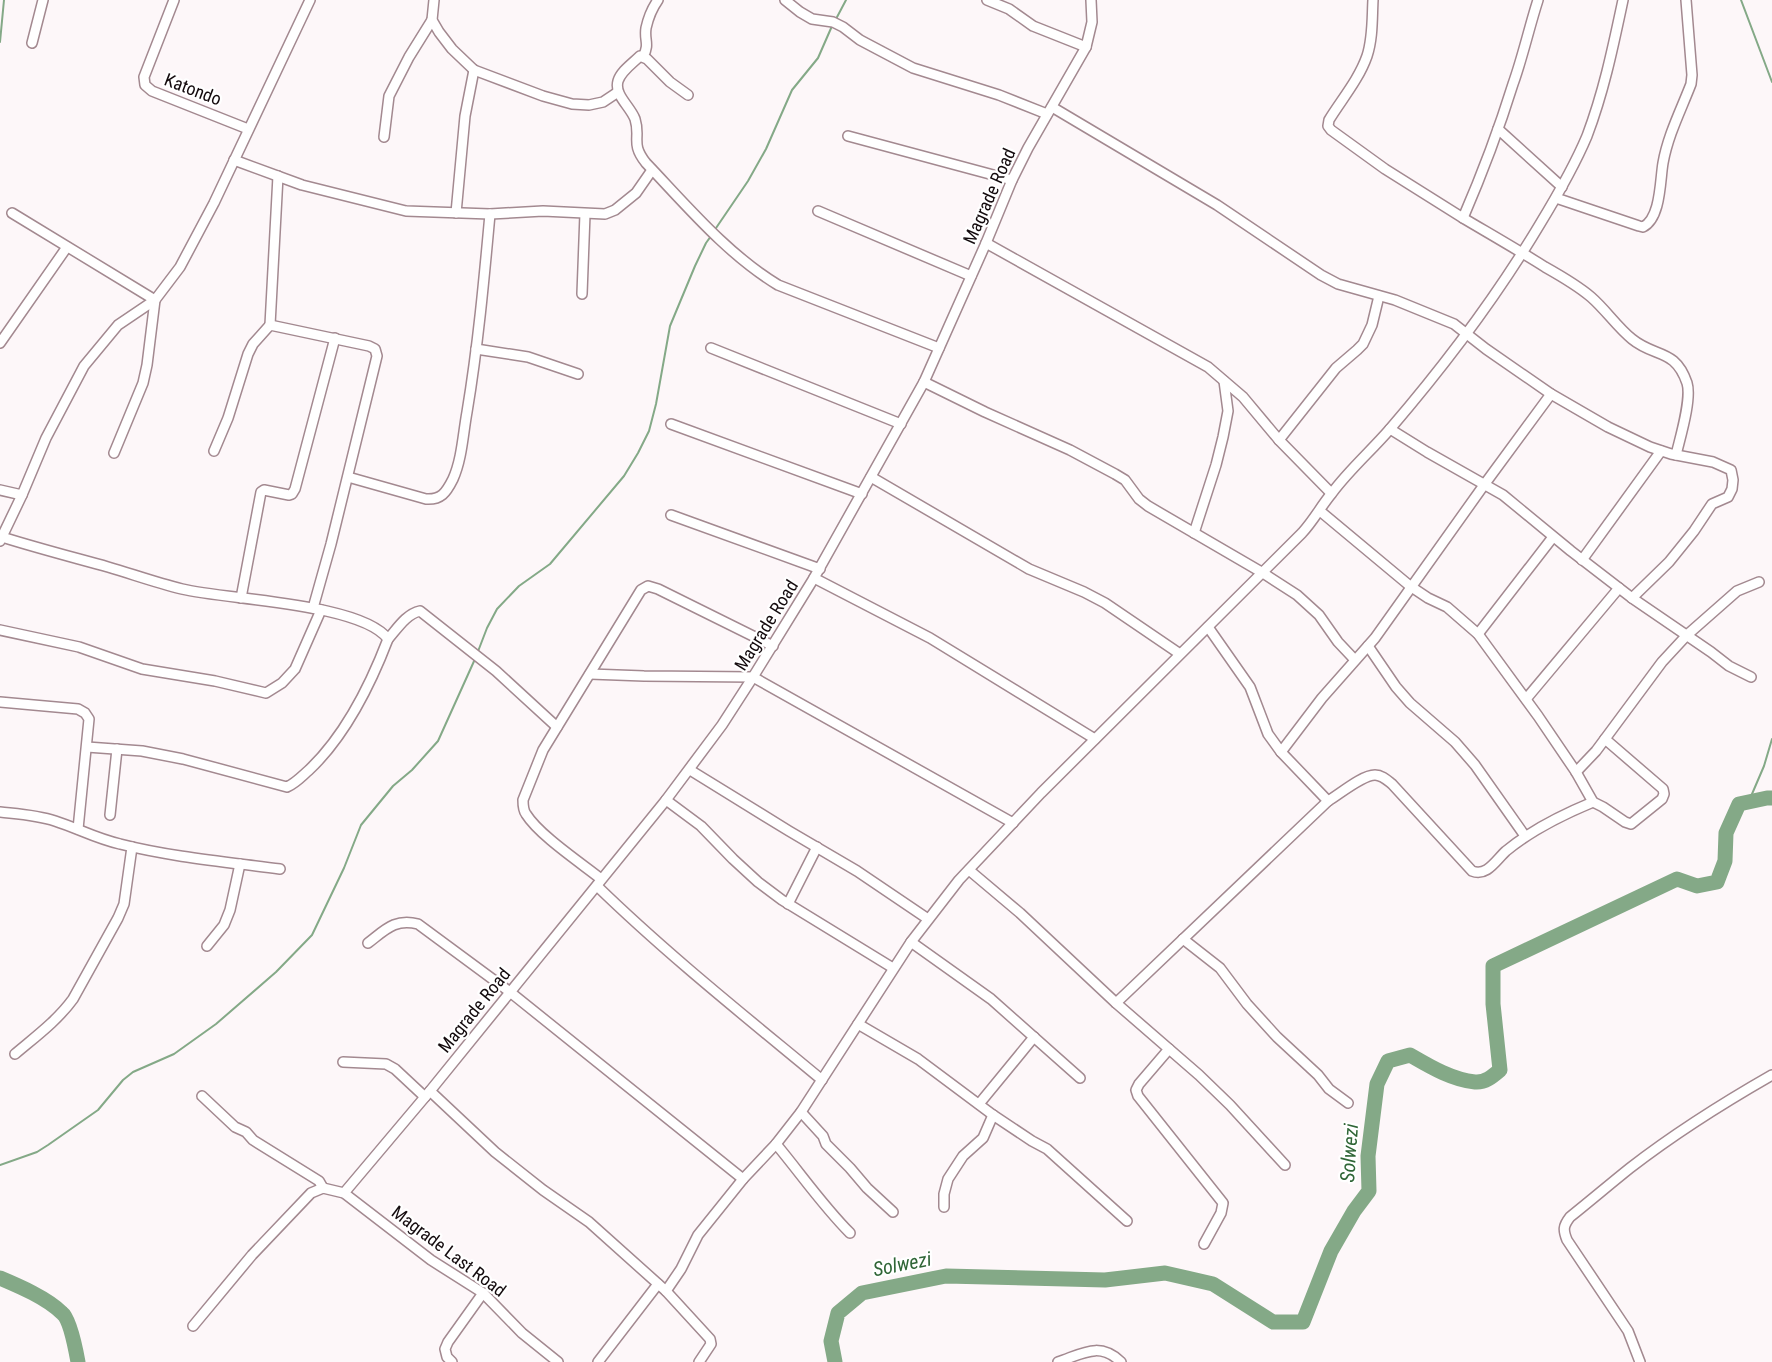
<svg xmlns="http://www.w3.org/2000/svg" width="1772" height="1362" font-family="'Roboto Condensed',sans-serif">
	<rect width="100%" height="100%" fill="#fdf7f9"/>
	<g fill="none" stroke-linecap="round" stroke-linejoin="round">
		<g stroke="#84a987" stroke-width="2">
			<path d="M 1741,0 L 1772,82"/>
			<path d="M 836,19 L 846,0"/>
			<path d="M 0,42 L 4,0"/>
			<path d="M 714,231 L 748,181 L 766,149 L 792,90 L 818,58 L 832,26"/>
			<path d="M 477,654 L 487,628 L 497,609 L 519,586 L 550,564 L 624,476 L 638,453 L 649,431 L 656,404 L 670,326 L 695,266 L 706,243 L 711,236"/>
			<path d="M 1749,801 L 1764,766 L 1772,739"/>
			<path d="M 0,1165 L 37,1152 L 48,1145 L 98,1110 L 123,1080 L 133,1072 L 174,1054 L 216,1024 L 276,972 L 312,935 L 344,868 L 361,825 L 393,786 L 412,770 L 438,741 L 475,659"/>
		</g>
		<g stroke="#84a987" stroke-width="15">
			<path d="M 0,1278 C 19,1286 47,1298 62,1313 C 70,1319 76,1351 78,1362"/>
			<path d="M 835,1362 L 831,1341 L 838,1313 L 862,1293 L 946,1276 L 1105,1280 L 1165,1273 L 1213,1284 L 1273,1322 L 1303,1322 L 1331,1251 L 1354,1211 L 1369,1191 L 1368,1156 L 1377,1084 L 1388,1061 L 1410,1055 C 1429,1066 1452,1080 1475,1082 C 1485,1083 1493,1076 1500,1070 L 1493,1004 L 1493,966 L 1677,879 L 1697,886 L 1717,882 L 1725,861 L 1726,833 L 1739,804 L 1767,798 L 1772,798"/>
		</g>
		<g stroke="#a38990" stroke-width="12">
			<g id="minor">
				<path d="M 174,0 L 144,77 L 145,85 L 152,91 L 248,129"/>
				<path d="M 434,0 L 432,20 L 439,32 L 452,49 L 474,70 L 543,96 L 572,104 L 589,105 L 603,102 L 618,92"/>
				<path d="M 785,0 L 800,12 L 812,19 L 833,22 L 843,27 L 860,40 L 913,68 L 999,95 L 1047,114"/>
				<path d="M 987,0 L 1009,9 L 1033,26 L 1086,47"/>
				<path d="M 1373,0 C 1372,18 1373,38 1367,56 C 1359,79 1342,99 1329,120 L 1328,126 L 1331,130 L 1385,169 L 1463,218 C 1482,174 1499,129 1513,84 C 1523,56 1529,28 1538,0"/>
				<path d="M 32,43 L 43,0"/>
				<path d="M 643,57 C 650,43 644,41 646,28 C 648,19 653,7 658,0"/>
				<path d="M 688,95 L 670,82 L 647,59 L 640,56 C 633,63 621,71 618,81 C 614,95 630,106 635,119 C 641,138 630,143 646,163 C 687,206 727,254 778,285 L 939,348"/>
				<path d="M 1052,107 L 1217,205 L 1321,275 L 1338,284 L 1395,300 L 1454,324 L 1486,349 L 1551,394 L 1608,427 L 1650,447 L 1671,454 L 1713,462 L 1731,470 L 1733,480 L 1732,489 L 1728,497 L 1712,504 L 1694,531 L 1669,562 L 1632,598"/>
				<path d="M 1498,129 L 1562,187"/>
				<path d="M 848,136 L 1012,180"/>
				<path d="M 384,137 L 389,96 L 409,57 L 432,20"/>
				<path d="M 234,160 L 302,185 L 406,211 L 490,214 L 543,211 L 605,214 L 615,210 L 636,193 L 652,170"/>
				<path d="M 1556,198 L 1639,226 L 1643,227 C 1661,218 1660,180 1663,163 C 1668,135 1681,110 1691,84 L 1692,75 L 1686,0"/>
				<path d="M 818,211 L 971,276"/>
				<path d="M 12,213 L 155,300 L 147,365 L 143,383 L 114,453"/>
				<path d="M 456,213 L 465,116 L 474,70"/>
				<path d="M 1463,218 C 1490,234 1518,250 1545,267 C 1561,276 1577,285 1591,297 C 1606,310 1617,327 1632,339 C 1655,358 1675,348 1687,383 C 1692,399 1680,438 1676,455"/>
				<path d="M 986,243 L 1208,367 L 1243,397 L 1279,440 L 1331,493"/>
				<path d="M 582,294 L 585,214"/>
				<path d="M 270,325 L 278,176"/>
				<path d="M 0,343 L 67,247"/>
				<path d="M 711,348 L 901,424"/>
				<path d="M 476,349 L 528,357 L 578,374"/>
				<path d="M 924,382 L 985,412 L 1070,450 L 1115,474 L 1125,480 L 1139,499 L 1148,506 L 1263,573 L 1297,595 L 1319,615 L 1338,642 L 1355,660"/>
				<path d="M 671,424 L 862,494"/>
				<path d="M 1390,429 L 1427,452 L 1503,495 L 1571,551 L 1632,598 L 1711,652 L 1729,666 L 1751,677"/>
				<path d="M 1279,440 L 1336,368 L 1357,350 L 1363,344 L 1372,325 L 1379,296"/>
				<path d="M 214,451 L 228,418 L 248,354 L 253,344 L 270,325 L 369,346 L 375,349 L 377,356 L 331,544 L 313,608"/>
				<path d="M 348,477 L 426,499 C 441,500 446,493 453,479 C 462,459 463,434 467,412 C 478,346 484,280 490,214"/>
				<path d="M 871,477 L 1029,569 L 1084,592 L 1105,603 L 1180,654"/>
				<path d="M 0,490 L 22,495"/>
				<path d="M 1320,511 L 1410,586 L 1428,598 L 1447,607 L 1478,634 L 1538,716 L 1576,772 L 1593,802 L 1603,807 L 1625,822 L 1631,824 L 1662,799 L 1664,794 L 1663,789 L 1605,739"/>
				<path d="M 671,515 L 820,569"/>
				<path d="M 1194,533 L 1216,465 L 1223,437 L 1228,411 L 1224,381"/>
				<path d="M 2,537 C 37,548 72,557 108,567 C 132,574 157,583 182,589 C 228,600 361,603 388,639 C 370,686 346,735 309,770 C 302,776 296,783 287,787 L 183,759 L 142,751 L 87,747"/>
				<path d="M 0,541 L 22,495 L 46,438 L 84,366 L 118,325 L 155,300 L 180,267 L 214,203 L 310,0"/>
				<path d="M 1582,560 L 1661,451"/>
				<path d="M 814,578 L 930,638 L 1095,739"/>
				<path d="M 241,598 L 261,492 L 264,490 L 289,495 L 292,494 L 295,489 L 335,338"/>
				<path d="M 1208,627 L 1250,687 L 1268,734 L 1281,752 L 1328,801"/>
				<path d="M 0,630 L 79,647 L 142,669 L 215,681 L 266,693 L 282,683 L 295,669 L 321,610"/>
				<path d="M 1478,634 L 1553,537"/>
				<path d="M 388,639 C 397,629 406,614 420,611 L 496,671 L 557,727"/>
				<path d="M 1368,646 L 1396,687 L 1410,703 L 1455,742 L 1475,765 L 1525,836"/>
				<path d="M 590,674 L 644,676 L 753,677 L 1013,823"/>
				<path d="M 1526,699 L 1619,588"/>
				<path d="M 0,702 L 78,709 L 85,713 L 89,719 L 78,829"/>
				<path d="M 1281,752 L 1322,698 L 1375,638 L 1484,485 L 1551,394"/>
				<path d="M 690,770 L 789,831 L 857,871 L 928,919"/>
				<path d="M 1576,772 L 1596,751 L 1662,662 L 1687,635 L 1737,591 L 1759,582"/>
				<path d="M 666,800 L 701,826 L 733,859 L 758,882 L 782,900 L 893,968"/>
				<path d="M 0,812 C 18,814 37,815 55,821 C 77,828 97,839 120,844 C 171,857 227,862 280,869"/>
				<path d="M 110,815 L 117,749"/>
				<path d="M 969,870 L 1020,913 L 1116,1003 L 1199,1075 L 1230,1105 L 1285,1165"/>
				<path d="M 601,879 C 581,863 539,835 526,814 C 523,810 523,805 523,800 L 543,750 L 641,590 L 648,586 L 658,589 L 773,646"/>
				<path d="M 597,886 C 668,955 746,1017 822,1080"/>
				<path d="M 788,904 L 817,847"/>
				<path d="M 1183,939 L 1220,968 L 1247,1004 L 1277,1037 L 1318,1075 L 1329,1089 L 1348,1103"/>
				<path d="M 911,942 L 991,999 L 1080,1078"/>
				<path d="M 368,943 C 385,930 395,918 418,924 L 510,992 L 743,1179 L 776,1144 L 801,1112 L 911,942 L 959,880 L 1041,793 L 1302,533 C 1314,520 1321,506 1332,493 C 1349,470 1371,451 1390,429 C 1445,365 1497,296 1540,224 C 1557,196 1574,167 1587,136 C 1604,91 1613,47 1623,0"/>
				<path d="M 207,946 L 224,925 L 230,910 L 240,864"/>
				<path d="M 1116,1003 L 1328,801 C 1340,794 1362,775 1375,775 C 1382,775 1387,780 1392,784 L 1472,871 C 1487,877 1496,860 1506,851 C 1530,831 1564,814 1593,802"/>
				<path d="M 858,1024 L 918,1059 L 993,1115 L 1032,1141 L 1047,1149 L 1127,1221"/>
				<path d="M 1169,1049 L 1139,1084 L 1136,1090 L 1138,1096 L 1223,1203 L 1221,1213 L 1204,1244"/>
				<path d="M 15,1054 C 35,1037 57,1021 73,999 L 118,918 L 124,904 L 132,847"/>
				<path d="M 343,1062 L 386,1064 L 395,1069 L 425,1097"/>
				<path d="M 430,1091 L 495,1152 L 543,1190 L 589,1222 L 666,1291 L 710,1339 L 711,1344 L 699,1362"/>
				<path d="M 202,1096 L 235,1127 L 246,1132 L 253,1140 L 319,1181 L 323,1188"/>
				<path d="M 979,1104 L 1034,1037"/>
				<path d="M 801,1112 L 823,1136 L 826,1144 L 850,1168 L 867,1188 L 893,1212"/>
				<path d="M 776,1144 C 801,1174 823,1206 850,1233"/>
				<path d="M 344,1193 L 430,1091 L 666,800 L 722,725 L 753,677 L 814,578 L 924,382 L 986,243 L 1012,180 L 1028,148 L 1086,47 L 1092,22 L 1091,0"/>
				<path d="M 944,1207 L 944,1194 L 948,1179 L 963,1156 L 983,1138 L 993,1115"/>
				<path d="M 666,1291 L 681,1269 L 698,1235 L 743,1179"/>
				<path d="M 193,1326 L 252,1255 L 311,1193 L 323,1188 L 344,1193 L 431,1260 L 483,1293 L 522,1333 L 558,1362"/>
				<path d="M 452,1362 L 447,1357 L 445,1349 L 448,1342 L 483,1293"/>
				<path d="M 598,1362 L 658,1284"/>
				<path d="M 1058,1362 C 1082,1354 1099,1341 1121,1362"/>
				<path d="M 1640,1362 L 1628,1331 L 1567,1240 C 1563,1230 1563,1226 1570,1217 C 1590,1201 1610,1184 1630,1168 C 1674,1134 1723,1103 1772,1075"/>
			</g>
		</g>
		<use href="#minor" stroke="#fff" stroke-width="9"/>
	</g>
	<g text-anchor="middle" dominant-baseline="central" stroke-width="4.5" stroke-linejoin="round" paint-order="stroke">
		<g font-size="18" fill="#130a0d" stroke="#fff">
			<text transform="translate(193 89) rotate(21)">Katondo</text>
			<text transform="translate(989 196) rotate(-66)">Magrade Road</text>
			<text transform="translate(766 625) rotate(-58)">Magrade Road</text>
			<text transform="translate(474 1010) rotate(-51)">Magrade Road</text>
			<text transform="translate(449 1251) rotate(37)">Magrade Last Road</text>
		</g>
		<g font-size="20" font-style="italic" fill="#2f6536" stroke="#fff">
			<text transform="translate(1349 1153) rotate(-86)">Solwezi</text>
			<text transform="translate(902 1264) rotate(-11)">Solwezi</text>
		</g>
	</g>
</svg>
